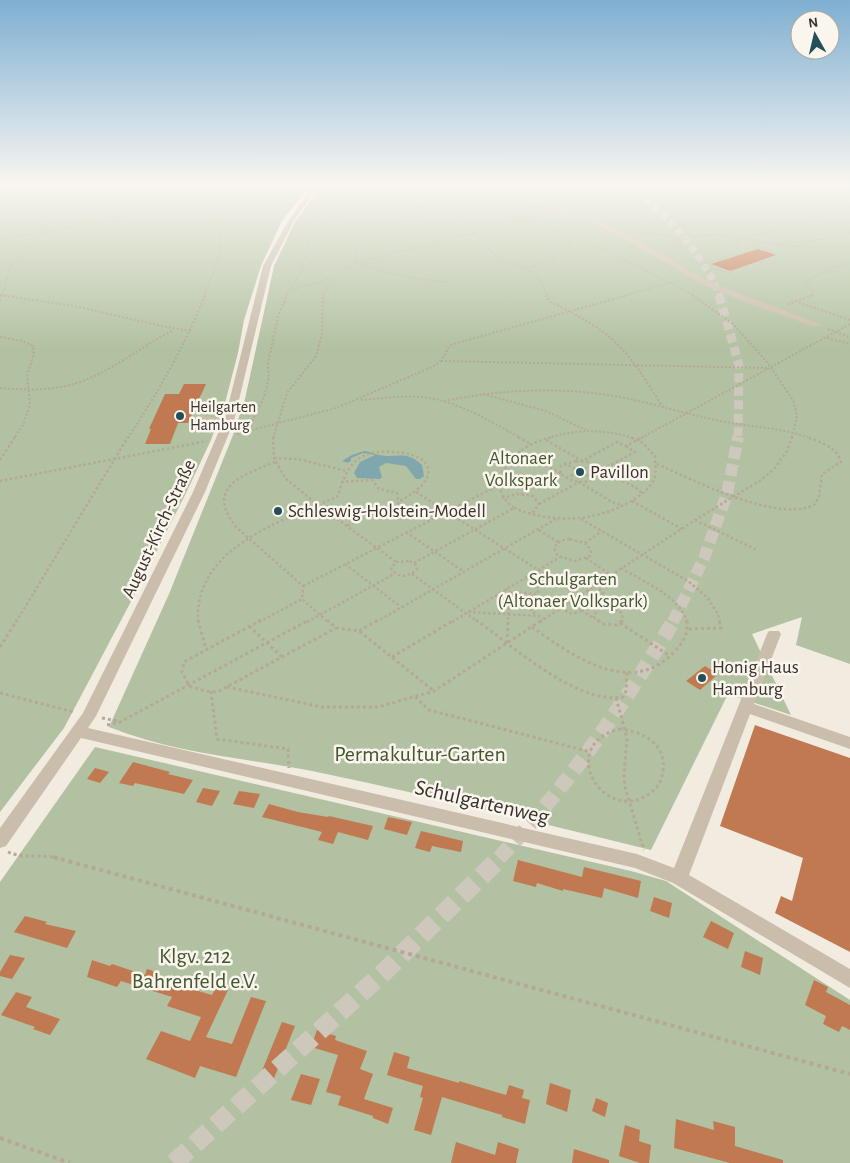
<svg xmlns="http://www.w3.org/2000/svg" width="850" height="1163" font-family="'Alegreya Sans',sans-serif">
	<rect width="100%" height="100%" fill="#f2ece0"/>
	<g fill="#b2c1a1">
		<path d="M 0,185 L 310,185 L 282,221 L 261,266 L 244,320 L 238,353 L 226,399 L 211,440 L 186,493 L 136,592 L 64,728 L 0,812 Z"/>
		<path d="M 322,185 L 850,185 L 850,664 L 796,645 L 802,617 L 752,634 L 791,715 L 728,694 L 651,850 C 538,823 425,794 312,771 C 244,758 173,753 109,727 L 169,594 L 233,435 L 245,399 L 274,266 L 295,222 Z"/>
		<path d="M 95,747 L 631,871 L 666,881 L 850,1000 L 850,1163 L 0,1163 L 0,882 Z"/>
	</g>
	<path fill="#81a7ae" d="M 364,451 C 369,451 373,454 379,455 C 395,459 406,449 422,465 L 424,476 L 420,479 L 416,479 L 406,466 L 386,463 L 379,467 L 382,477 L 380,479 L 357,478 L 354,473 L 360,462 L 375,455 L 363,453 L 351,458 L 351,461 L 348,463 L 342,461 L 352,455 Z"/>
	<g fill="#c07951">
		<path d="M 758,249 L 776,255 L 730,271 L 711,264 Z"/>
		<path d="M 184,384 L 206,384 L 188,423 L 178,423 L 170,444 L 145,444 L 151,429 L 149,429 L 165,394 L 179,394 Z"/>
		<path d="M 705,666 L 718,674 L 700,690 L 686,681 Z"/>
		<path d="M 755,725 L 850,758 L 850,952 L 775,913 L 781,896 L 792,901 L 803,858 L 720,826 Z"/>
		<path d="M 133,762 L 170,772 L 168,774 L 193,780 L 184,794 L 135,783 L 133,786 L 119,783 Z"/>
		<path d="M 95,768 L 109,772 L 100,783 L 87,779 Z"/>
		<path d="M 203,788 L 220,791 L 212,806 L 196,802 Z"/>
		<path d="M 239,791 L 260,794 L 254,808 L 233,804 Z"/>
		<path d="M 269,804 L 298,812 L 328,817 L 329,816 L 373,826 L 368,840 L 338,832 L 333,844 L 318,840 L 322,832 L 262,817 Z"/>
		<path d="M 388,817 L 412,822 L 407,835 L 384,829 Z"/>
		<path d="M 421,831 L 463,841 L 461,852 L 432,846 L 430,852 L 415,848 Z"/>
		<path d="M 518,860 L 582,877 L 584,867 L 641,881 L 638,898 L 604,888 L 602,898 L 563,889 L 563,891 L 537,883 L 536,887 L 513,881 Z"/>
		<path d="M 654,897 L 672,903 L 669,918 L 650,911 Z"/>
		<path d="M 25,916 L 47,922 L 45,924 L 76,931 L 67,948 L 14,932 Z"/>
		<path d="M 711,921 L 734,933 L 728,949 L 703,937 Z"/>
		<path d="M 745,951 L 763,958 L 760,975 L 741,967 Z"/>
		<path d="M 10,955 L 25,958 L 12,979 L 0,976 L 0,972 Z"/>
		<path d="M 92,960 L 110,966 L 112,964 L 145,975 L 147,969 L 160,973 L 157,979 L 212,995 L 216,987 L 228,990 L 206,1037 L 232,1044 L 251,997 L 266,1001 L 236,1077 L 200,1066 L 195,1078 L 146,1059 L 161,1031 L 190,1041 L 201,1017 L 167,1006 L 172,997 L 121,981 L 117,987 L 87,977 Z"/>
		<path d="M 814,980 L 828,987 L 826,992 L 850,1005 L 850,1030 L 842,1026 L 839,1032 L 823,1024 L 826,1016 L 805,1005 Z"/>
		<path d="M 16,992 L 32,997 L 26,1007 L 60,1019 L 50,1035 L 33,1029 L 35,1027 L 1,1015 Z"/>
		<path d="M 282,1022 L 295,1026 L 270,1088 L 257,1083 Z"/>
		<path d="M 317,1030 L 336,1036 L 335,1040 L 367,1051 L 360,1069 L 373,1074 L 364,1099 L 393,1108 L 388,1124 L 373,1118 L 373,1116 L 338,1105 L 341,1096 L 326,1092 L 338,1055 L 311,1047 Z"/>
		<path d="M 394,1052 L 410,1057 L 407,1068 L 459,1083 L 459,1081 L 506,1095 L 509,1085 L 524,1090 L 522,1098 L 530,1100 L 525,1124 L 502,1117 L 502,1115 L 442,1097 L 431,1135 L 414,1130 L 423,1098 L 420,1097 L 423,1086 L 387,1075 Z"/>
		<path d="M 301,1074 L 320,1079 L 311,1105 L 291,1100 Z"/>
		<path d="M 550,1083 L 571,1090 L 567,1112 L 546,1104 Z"/>
		<path d="M 596,1098 L 608,1103 L 605,1117 L 592,1111 Z"/>
		<path d="M 676,1119 L 714,1130 L 713,1121 L 735,1127 L 735,1146 L 783,1160 L 783,1163 L 730,1163 L 674,1148 Z"/>
		<path d="M 625,1125 L 640,1130 L 639,1141 L 651,1145 L 649,1163 L 640,1163 L 619,1156 Z"/>
		<path d="M 456,1142 L 495,1155 L 498,1142 L 519,1149 L 516,1163 L 451,1163 Z"/>
		<path d="M 574,1149 L 609,1160 L 609,1163 L 572,1163 Z"/>
	</g>
	<g fill="none" stroke-linecap="round" stroke-linejoin="round">
		<path stroke="#cdc7bc" stroke-width="7" stroke-dasharray="7 4" stroke-linecap="butt" d="M 628,185 C 668,215 700,250 720,296"/>
		<path stroke="#cdc7bc" stroke-width="9" stroke-dasharray="9 4.5" stroke-linecap="butt" d="M 719,295 L 739,365 L 738,438"/>
		<path stroke="#cdc7bc" stroke-width="12" stroke-dasharray="12 5.5" stroke-linecap="butt" d="M 673,622 L 704,558 L 727,494 L 738,437"/>
		<path stroke="#cdc7bc" stroke-width="15" stroke-dasharray="15 8" stroke-linecap="butt" d="M 499,858 C 567,787 624,705 674,620"/>
		<path stroke="#cdc7bc" stroke-width="19" stroke-dasharray="19 9" stroke-linecap="butt" d="M 174,1163 L 382,974 L 501,857"/>
		<g stroke="#b6a897" stroke-width="1" stroke-dasharray="1 1" stroke-linecap="butt">
			<path d="M 154,185 L 186,202 L 245,185"/>
			<path d="M 359,185 L 369,196 L 383,203 L 451,211 L 496,256 L 526,269 L 540,279 L 547,296"/>
			<path d="M 572,185 C 609,192 628,199 655,226 L 655,233 L 679,239"/>
			<path d="M 625,185 L 655,187 L 689,185"/>
			<path d="M 0,186 L 43,192 L 54,197 L 41,234 L 30,248 L 11,265 L 2,296"/>
			<path d="M 145,195 L 186,202 L 207,213 L 221,231 L 219,258 L 204,296"/>
			<path d="M 151,195 L 173,194"/>
			<path d="M 0,199 L 146,195"/>
			<path d="M 52,203 L 73,198"/>
			<path d="M 578,205 L 644,187"/>
			<path d="M 316,209 L 352,223 L 354,227 L 348,230 L 319,229"/>
			<path d="M 354,227 L 370,233"/>
			<path d="M 640,233 L 654,233"/>
			<path d="M 0,239 L 76,227 L 185,202"/>
			<path d="M 742,239 L 802,222 L 850,205"/>
			<path d="M 778,244 L 823,239 L 850,232"/>
			<path d="M 552,259 L 571,245 L 567,235"/>
			<path d="M 704,264 L 735,254 L 739,239"/>
			<path d="M 526,269 L 540,264"/>
			<path d="M 706,272 L 717,269"/>
			<path d="M 824,272 L 841,272"/>
			<path d="M 733,274 C 714,268 685,264 674,245 C 702,224 755,243 788,246 C 808,248 829,245 850,245"/>
			<path d="M 450,282 C 418,280 387,274 356,263 L 355,249 L 372,232 L 404,218 L 451,211 L 489,213 L 527,219 L 612,253 L 695,296"/>
			<path d="M 292,290 L 332,278"/>
			<path d="M 0,295 L 8,296"/>
			<path d="M 286,296 L 301,272 L 310,236 L 320,227 L 313,218 L 315,209 L 328,202 L 366,196"/>
			<path d="M 323,296 C 330,278 340,271 356,263 L 544,215"/>
			<path d="M 623,296 L 679,280"/>
			<path d="M 809,296 L 814,294 L 805,282 L 837,266 L 850,263"/>
		</g>
		<g stroke="#b6a897" stroke-width="2" stroke-dasharray="2 2" stroke-linecap="butt">
			<path d="M 0,295 L 79,307 L 166,327 L 191,331"/>
			<path d="M 546,295 L 549,301 C 565,309 581,317 596,327 C 626,346 644,377 662,406"/>
			<path d="M 692,295 L 733,324 L 767,362 L 793,400 L 797,416 L 792,438"/>
			<path d="M 0,301 L 2,295"/>
			<path d="M 795,301 L 850,320"/>
			<path d="M 788,304 L 813,295"/>
			<path d="M 828,329 L 850,337"/>
			<path d="M 0,337 L 22,341 L 33,346 L 34,354 L 27,375 L 30,405 L 23,425 L 14,438"/>
			<path d="M 827,338 L 850,344"/>
			<path d="M 441,361 L 769,368"/>
			<path d="M 0,388 C 26,390 52,391 77,383 C 111,372 140,347 172,331"/>
			<path d="M 483,394 L 546,411 L 586,430"/>
			<path d="M 361,400 C 385,398 411,394 435,399 C 466,406 494,423 520,438"/>
			<path d="M 444,401 C 504,389 564,386 625,398 C 658,405 691,415 725,422 C 753,427 783,428 810,438"/>
			<path d="M 247,432 L 264,397 L 269,378 L 268,363 L 278,316 L 287,295"/>
			<path d="M 237,434 L 336,408 L 432,367 L 441,361 L 450,345 L 628,295"/>
			<path d="M 128,438 C 158,392 185,346 205,295"/>
			<path d="M 273,438 L 287,393 L 316,356 L 322,334 L 323,295"/>
			<path d="M 548,438 C 575,429 606,429 632,438"/>
			<path d="M 641,438 L 850,324"/>
		</g>
		<g stroke="#b6a897" stroke-width="2.5" stroke-dasharray="2.5 2.5" stroke-linecap="butt">
			<path d="M 273,437 L 274,458 L 285,478 L 318,505 L 396,562"/>
			<path d="M 518,437 L 531,444"/>
			<path d="M 546,440 L 582,461 L 617,442 L 626,446 L 643,437"/>
			<path d="M 626,446 L 635,452 L 600,471 L 635,487 L 642,493"/>
			<path d="M 519,451 L 560,473 L 521,494"/>
			<path d="M 274,458 L 298,459 L 346,471"/>
			<path d="M 0,460 L 15,437"/>
			<path d="M 576,461 L 588,462 L 600,471 L 598,477 C 585,485 571,483 560,473 L 561,466 Z"/>
			<path d="M 275,462 C 244,475 204,486 236,527 L 303,586 L 302,599 L 328,622"/>
			<path d="M 564,463 L 594,479"/>
			<path d="M 657,464 C 691,479 781,525 815,504 L 819,496 L 822,474 L 841,462 C 837,447 820,442 807,437"/>
			<path d="M 566,478 L 593,465"/>
			<path d="M 0,481 L 207,441"/>
			<path d="M 341,482 L 372,480 L 379,489 L 397,493 L 399,509 C 389,519 381,511 369,515 C 361,518 354,523 347,526"/>
			<path d="M 416,492 L 579,596"/>
			<path d="M 502,498 L 518,494 L 533,496 L 539,504 L 531,515"/>
			<path d="M 632,501 L 682,529"/>
			<path d="M 539,504 L 579,482 L 612,502 L 621,505"/>
			<path d="M 514,508 C 552,524 597,522 633,500 C 641,495 650,488 654,479 C 657,472 655,463 655,456 L 641,441 L 629,437"/>
			<path d="M 514,508 C 485,486 506,459 530,445 C 537,441 545,439 552,437"/>
			<path d="M 297,516 L 295,513 L 298,505"/>
			<path d="M 581,519 L 688,581 L 707,597 L 718,614 L 720,622"/>
			<path d="M 695,520 L 757,550"/>
			<path d="M 539,530 L 558,542"/>
			<path d="M 406,532 L 463,571"/>
			<path d="M 570,539 L 587,544 L 591,552 L 590,556 L 575,561 L 558,556 L 554,548 C 558,541 563,540 570,539 Z"/>
			<path d="M 585,543 L 602,531"/>
			<path d="M 586,558 L 611,575"/>
			<path d="M 410,561 L 416,565 L 417,569 C 409,577 397,579 391,568 L 396,562 Z"/>
			<path d="M 414,563 L 514,508"/>
			<path d="M 345,564 L 401,607"/>
			<path d="M 621,568 C 643,582 679,595 687,622"/>
			<path d="M 412,574 L 478,622"/>
			<path d="M 596,585 L 603,593 L 600,598"/>
			<path d="M 303,586 L 499,485"/>
			<path d="M 505,589 L 509,592 L 508,622"/>
			<path d="M 587,590 L 614,607"/>
			<path d="M 509,592 L 538,594 L 538,569"/>
			<path d="M 510,593 L 537,615"/>
			<path d="M 569,602 L 595,619"/>
			<path d="M 561,608 L 572,614 L 581,611"/>
			<path d="M 468,612 L 539,616 L 543,619"/>
			<path d="M 16,622 L 128,437"/>
			<path d="M 198,622 C 194,546 282,522 338,496 C 347,463 359,449 395,452 C 406,453 416,455 424,461 C 439,479 411,495 398,502"/>
			<path d="M 259,622 L 302,599"/>
			<path d="M 307,622 L 394,574"/>
			<path d="M 376,622 L 556,519"/>
			<path d="M 452,622 L 560,557"/>
			<path d="M 540,622 L 695,520 L 761,480 L 775,468 L 787,451 L 792,437"/>
			<path d="M 599,622 L 594,617 L 598,608 L 608,606 L 622,613 L 623,620 L 621,622"/>
		</g>
		<g stroke="#b6a897" stroke-width="3" stroke-dasharray="3 3" stroke-linecap="butt">
			<path d="M 198,620 L 206,649"/>
			<path d="M 261,620 L 184,662 L 182,672 L 189,686 L 205,691 L 217,692 L 336,628"/>
			<path d="M 327,620 L 336,628 L 359,631 L 434,691"/>
			<path d="M 476,620 C 513,646 577,705 623,697 L 626,691 L 627,671"/>
			<path d="M 598,620 L 602,624 L 617,625 L 623,620"/>
			<path d="M 620,623 L 670,656"/>
			<path d="M 249,626 L 282,657"/>
			<path d="M 532,627 C 571,655 629,697 672,654 C 682,644 689,635 687,620"/>
			<path d="M 689,629 L 721,628 L 719,620"/>
			<path d="M 359,631 L 378,620"/>
			<path d="M 507,643 L 508,620"/>
			<path d="M 0,647 L 17,620"/>
			<path d="M 392,657 L 454,620"/>
			<path d="M 227,687 L 322,707 L 378,707 L 434,691 L 542,620"/>
			<path d="M 211,691 L 217,739 L 288,749 L 289,768"/>
			<path d="M 0,693 L 74,712"/>
			<path d="M 415,697 L 429,710 L 591,752"/>
			<path d="M 616,698 L 627,738 L 624,774 L 625,787 L 644,850"/>
			<path d="M 102,718 L 118,721"/>
			<path d="M 107,725 L 120,722 L 309,620"/>
			<path d="M 619,729 C 642,731 667,744 663,771 C 662,778 659,786 653,791 C 606,830 554,746 619,729 Z"/>
			<path d="M 8,852 C 23,859 42,854 58,858"/>
		</g>
		<g stroke="#b6a897" stroke-width="4" stroke-dasharray="4 4" stroke-linecap="butt">
			<path d="M 53,857 L 850,1074"/>
			<path d="M 0,1138 L 70,1163"/>
		</g>
		<g fill="#cabdac" fill-rule="evenodd">
			<path d="M 314,185 L 320,185 L 294,221 L 271,266 L 234,421 L 205,492 L 96,716 L 88,728 L 637,854 L 674,868 L 767,634 L 769,631 L 779,631 L 781,634 L 754,704 L 850,737 L 850,749 L 750,714 L 689,875 L 850,969 L 850,988 L 673,883 L 635,868 L 81,738 L 6,846 L 0,848 L 0,828 L 83,713 L 193,492 L 222,424 L 199,422 L 194,419 L 199,416 L 225,418 L 263,266 L 288,221 Z"/>
			<path d="M 464,185 L 474,185 L 533,199 L 594,219 L 621,231 L 712,283 L 822,325 L 815,327 L 753,305 L 706,286 L 616,234 L 590,221 L 544,206 Z"/>
		</g>
	</g>
	<linearGradient id="sky" x2="0" y2="1"><stop stop-color="#7fafd1"/><stop offset="0.53" stop-color="#f9f6f1"/><stop offset="1" stop-color="#f9f6f1" stop-opacity="0"/></linearGradient>
	<rect width="850" height="348" fill="url(#sky)"/>
	<g fill="#224f59" stroke="#faf5ed" stroke-width="2">
		<circle cx="180" cy="416" r="5"/>
		<circle cx="580" cy="472" r="5"/>
		<circle cx="278" cy="511" r="5"/>
		<circle cx="702" cy="678" r="5"/>
	</g>
	<g text-anchor="middle" dominant-baseline="central" stroke-width="5" stroke-linejoin="round" paint-order="stroke">
		<g font-size="16" fill="#39312b" stroke="#faf5ed" text-anchor="start">
			<text x="190" y="407">Heilgarten<tspan x="190" dy="18">Hamburg</tspan></text>
		</g>
		<g font-size="19" fill="#435630" stroke="#faf5ed">
			<text x="521" y="458">Altonaer<tspan x="521" dy="22">Volkspark</tspan></text>
			<text x="573" y="579">Schulgarten<tspan x="573" dy="22">(Altonaer Volkspark)</tspan></text>
		</g>
		<g font-size="19" fill="#39312b" stroke="#faf5ed" text-anchor="start">
			<text x="590" y="472">Pavillon</text>
			<text x="288" y="511">Schleswig-Holstein-Modell</text>
			<text x="712" y="667">Honig Haus<tspan x="712" dy="22">Hamburg</tspan></text>
		</g>
		<g font-size="19" fill="#39312b" stroke="#faf5ed">
			<text transform="translate(159 529) rotate(-65)">August-Kirch-Straße</text>
		</g>
		<g font-size="22" fill="#435630" stroke="#faf5ed">
			<text x="420" y="754">Permakultur-Garten</text>
			<text x="195" y="956">Klgv. 212<tspan x="195" dy="25">Bahrenfeld e.V.</tspan></text>
		</g>
		<g font-size="22" fill="#39312b" stroke="#faf5ed">
			<text transform="translate(482 802) rotate(13)">Schulgartenweg</text>
		</g>
	</g>
	<g transform="translate(815 35) rotate(352)"><circle r="24" fill="#faf5ed" stroke="#ada79f"/>
	<path d="M0-4L9 19L0 12L-9 19Z" fill="#224f59"/>
	<text y="-8" font-size="14" font-weight="bold" text-anchor="middle" fill="#39312b">N</text>
	</g>
</svg>
